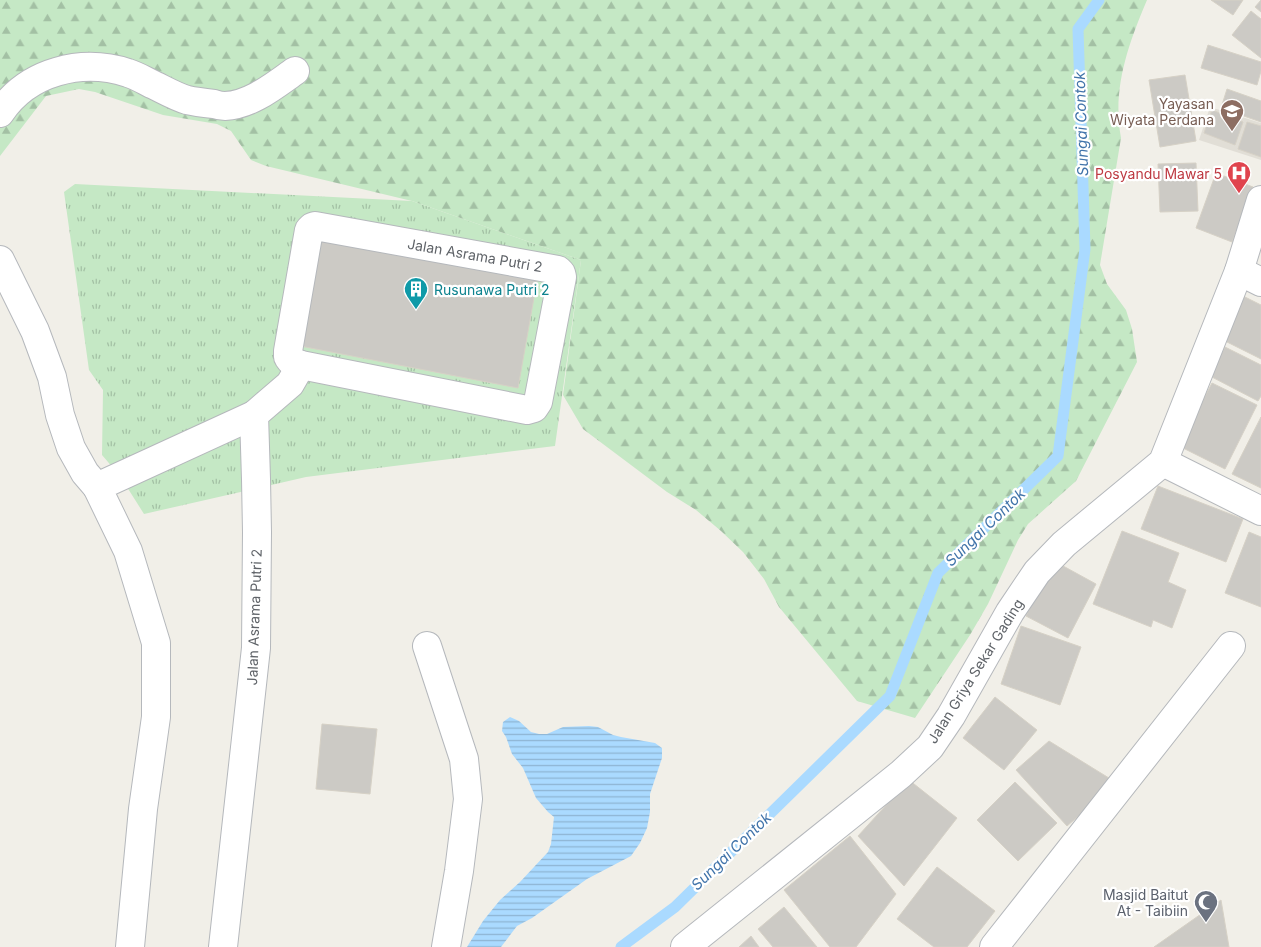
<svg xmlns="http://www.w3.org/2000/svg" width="1261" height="947" font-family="Inter,sans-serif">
	<defs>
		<pattern id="grass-tufts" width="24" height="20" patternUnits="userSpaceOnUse" patternTransform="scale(1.25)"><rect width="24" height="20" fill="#c5e8c5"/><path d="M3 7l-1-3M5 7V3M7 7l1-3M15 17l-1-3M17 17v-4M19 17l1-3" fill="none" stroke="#a3c0a4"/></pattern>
		<pattern id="forest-firs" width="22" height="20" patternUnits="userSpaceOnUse" patternTransform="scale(1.25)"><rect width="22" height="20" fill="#c5e8c5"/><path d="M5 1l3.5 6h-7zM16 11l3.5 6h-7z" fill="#a3c0a4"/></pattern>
		<pattern id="water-rules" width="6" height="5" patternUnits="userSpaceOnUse" patternTransform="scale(1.25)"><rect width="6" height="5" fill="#aadaff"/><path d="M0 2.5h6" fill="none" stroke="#8eb4d2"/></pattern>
	</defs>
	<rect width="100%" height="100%" fill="#f1efe8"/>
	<path fill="#e1ded6" d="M 1210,107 L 1261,123 L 1261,160 L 1199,140 Z"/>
	<path fill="url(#grass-tufts)" d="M 75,184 L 412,201 L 581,260 L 555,446 L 306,477 L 144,514 L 120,476 L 102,455 L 103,390 L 89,370 L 64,192 Z"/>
	<path fill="url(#forest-firs)" d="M 0,0 L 1147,0 C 1128,45 1112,89 1121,138 L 1100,265 L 1107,284 L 1126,310 L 1132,329 L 1137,362 L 1076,481 L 1028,524 L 1018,540 L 988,604 L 970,635 L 915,718 L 857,701 L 779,607 L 764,579 L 743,552 L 721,531 L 696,510 L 667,492 L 583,429 L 563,395 L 581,260 L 412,201 L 266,166 L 251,160 L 231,131 L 217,124 L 163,115 L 95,92 L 79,89 L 46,96 L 0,156 Z"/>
	<path fill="url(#water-rules)" d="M 510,717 L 519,721 L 531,732 L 539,734 L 547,734 L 563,727 L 589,726 L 598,727 L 613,735 L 621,737 L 655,743 L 662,748 L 662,758 L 650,794 L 650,812 L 647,828 L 640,843 L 631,856 L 587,879 L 532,918 L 517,926 L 501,947 L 467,947 L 483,921 L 500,900 L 520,882 L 548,852 L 551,844 L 554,817 L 548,812 L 536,798 L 523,768 L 512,754 L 506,737 L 502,731 L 503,722 Z"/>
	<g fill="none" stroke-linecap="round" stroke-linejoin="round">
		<path stroke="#aadaff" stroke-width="11" d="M 621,947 L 675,907 L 890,696 L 938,573 L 1058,456 L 1085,249 L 1078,29 L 1099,0"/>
	</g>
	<g fill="#cccac5" stroke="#d6d1c6">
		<path d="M 1211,0 L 1243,0 L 1233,15 Z"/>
		<path d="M 1261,0 L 1261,12 L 1255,7 Z"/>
		<path d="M 1251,11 L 1261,19 L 1261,58 L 1232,35 Z"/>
		<path d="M 1208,45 L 1261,62 L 1261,71 L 1257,85 L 1201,68 Z"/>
		<path d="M 1185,75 L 1196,141 L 1160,147 L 1149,80 Z"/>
		<path d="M 1227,89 L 1261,101 L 1261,122 L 1221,108 Z"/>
		<path d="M 1212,110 L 1243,122 L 1235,145 L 1204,133 Z"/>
		<path d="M 1247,122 L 1261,126 L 1261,157 L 1238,149 Z"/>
		<path d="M 1196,163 L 1198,211 L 1160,212 L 1158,164 Z"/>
		<path d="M 1216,173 L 1253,187 L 1232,242 L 1196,228 Z"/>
		<path d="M 314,231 L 538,275 L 518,388 L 295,345 Z"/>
		<path d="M 1243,296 L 1261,305 L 1261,359 L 1221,339 Z"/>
		<path d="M 1225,347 L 1261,365 L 1261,396 L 1258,401 L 1210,376 Z"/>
		<path d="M 1212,383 L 1257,405 L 1225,469 L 1179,446 Z"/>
		<path d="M 1261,417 L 1261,488 L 1232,474 Z"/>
		<path d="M 1158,486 L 1243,519 L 1226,562 L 1141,529 Z"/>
		<path d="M 1122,531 L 1179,553 L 1168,582 L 1186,590 L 1172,628 L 1153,620 L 1151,627 L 1093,604 Z"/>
		<path d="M 1249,532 L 1261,537 L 1261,607 L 1225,593 Z"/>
		<path d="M 1054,561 L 1096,584 L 1068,638 L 1026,616 Z"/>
		<path d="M 1021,626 L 1081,647 L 1060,705 L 1001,684 Z"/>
		<path d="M 995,697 L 1037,730 L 1004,770 L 963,738 Z"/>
		<path d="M 322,724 L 377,729 L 370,794 L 316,789 Z"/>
		<path d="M 1049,741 L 1117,783 L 1067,826 L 1016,770 Z"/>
		<path d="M 909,780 L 957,818 L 904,886 L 858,836 Z"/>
		<path d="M 1015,782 L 1057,823 L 1018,861 L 977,820 Z"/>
		<path d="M 850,836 L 896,894 L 856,947 L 830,947 L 784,890 Z"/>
		<path d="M 937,867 L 995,911 L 967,947 L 934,947 L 897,919 Z"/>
		<path d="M 1221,900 L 1229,947 L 1154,947 Z"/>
		<path d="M 784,907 L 817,947 L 773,947 L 758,929 Z"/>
		<path d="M 751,936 L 759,947 L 739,947 Z"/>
	</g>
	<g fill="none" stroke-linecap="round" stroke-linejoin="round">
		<g stroke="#b5b8bc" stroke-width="30">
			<g id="minor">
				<path d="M 0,113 C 28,71 82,58 128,73 C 138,76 147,82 156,86 C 166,91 177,97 187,100 C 196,102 205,103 214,104 C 217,105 221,106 225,106 C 251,105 275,85 295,71"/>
				<path d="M 315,226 L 558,270 L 561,273 L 562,277 L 538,402 L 534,408 L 527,410 L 301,365 L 291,361 L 288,357 L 288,351 L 309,230 L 312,227 Z"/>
				<path d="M 0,260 L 35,331 L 52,377 L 60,415 L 71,448 L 85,473 L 97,487"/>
				<path d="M 1239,271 L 1261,282"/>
				<path d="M 1163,462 L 1261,511"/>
				<path d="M 427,646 L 464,759 L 468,799 L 459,871 L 446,947"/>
				<path d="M 130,947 L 143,809 L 156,717 L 156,643 L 128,551 L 97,487 L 254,415"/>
				<path d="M 223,947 L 256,648 L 257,532 L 256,479 L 254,415 L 290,384 L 301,365"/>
				<path d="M 685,947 L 901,774 L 930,747 L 951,716 L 1010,612 L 1037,572 L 1064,544 L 1163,462 L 1239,271 L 1261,200"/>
				<path d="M 994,947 L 1231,646"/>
			</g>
		</g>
		<use href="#minor" stroke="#fff" stroke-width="28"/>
	</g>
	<defs>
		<g id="school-pin" transform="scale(1.25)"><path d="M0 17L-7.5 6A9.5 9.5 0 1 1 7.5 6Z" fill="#8d6e63" stroke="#fff"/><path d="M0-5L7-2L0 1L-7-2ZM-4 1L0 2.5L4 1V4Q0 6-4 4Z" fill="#fff"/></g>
		<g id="hospital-pin" transform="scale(1.25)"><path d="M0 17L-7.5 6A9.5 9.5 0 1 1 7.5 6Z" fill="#e0444e" stroke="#fff"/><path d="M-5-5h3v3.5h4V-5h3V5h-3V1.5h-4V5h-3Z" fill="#fff"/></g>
		<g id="building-pin" transform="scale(1.25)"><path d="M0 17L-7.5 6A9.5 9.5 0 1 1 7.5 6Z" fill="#0f9aa8" stroke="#fff"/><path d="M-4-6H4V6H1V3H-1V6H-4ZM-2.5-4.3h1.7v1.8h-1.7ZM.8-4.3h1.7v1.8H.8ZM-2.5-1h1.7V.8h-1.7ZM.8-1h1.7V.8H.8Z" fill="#fff"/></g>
		<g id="mosque-pin" transform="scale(1.25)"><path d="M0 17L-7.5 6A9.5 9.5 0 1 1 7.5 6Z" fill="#6b7280" stroke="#fff"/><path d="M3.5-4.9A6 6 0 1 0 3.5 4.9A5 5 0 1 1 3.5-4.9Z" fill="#fff"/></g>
	</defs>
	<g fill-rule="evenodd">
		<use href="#school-pin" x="1232" y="111"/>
		<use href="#hospital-pin" x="1239" y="173"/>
		<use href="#building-pin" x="416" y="289"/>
		<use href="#mosque-pin" x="1206" y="902"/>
	</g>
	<g text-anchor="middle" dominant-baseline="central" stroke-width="4.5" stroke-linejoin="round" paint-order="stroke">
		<g font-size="14" fill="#785e54" stroke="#fff" text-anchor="end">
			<text x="1214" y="103">Yayasan<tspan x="1214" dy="16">Wiyata Perdana</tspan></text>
		</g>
		<g font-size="14" fill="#be3a42" stroke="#fff" text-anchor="end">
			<text x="1222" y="173">Posyandu Mawar 5</text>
		</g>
		<g font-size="14" fill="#5f6368" stroke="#fff">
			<text transform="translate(475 255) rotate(10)">Jalan Asrama Putri 2</text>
			<text transform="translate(254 617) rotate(-88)">Jalan Asrama Putri 2</text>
			<text transform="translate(975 671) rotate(-58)">Jalan Griya Sekar Gading</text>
		</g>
		<g font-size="14" fill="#0d838f" stroke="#fff" text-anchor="start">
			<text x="434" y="289">Rusunawa Putri 2</text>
		</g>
		<g font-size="14" fill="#5b616d" stroke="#fff" text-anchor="end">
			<text x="1188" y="894">Masjid Baitut<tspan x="1188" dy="16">At - Taibiin</tspan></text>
		</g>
		<g font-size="15" font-style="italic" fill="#4174aa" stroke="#fff">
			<text transform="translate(1081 124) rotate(-92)">Sungai Contok</text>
			<text transform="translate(985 527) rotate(-44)">Sungai Contok</text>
			<text transform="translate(731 851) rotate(-44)">Sungai Contok</text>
		</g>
	</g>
</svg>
